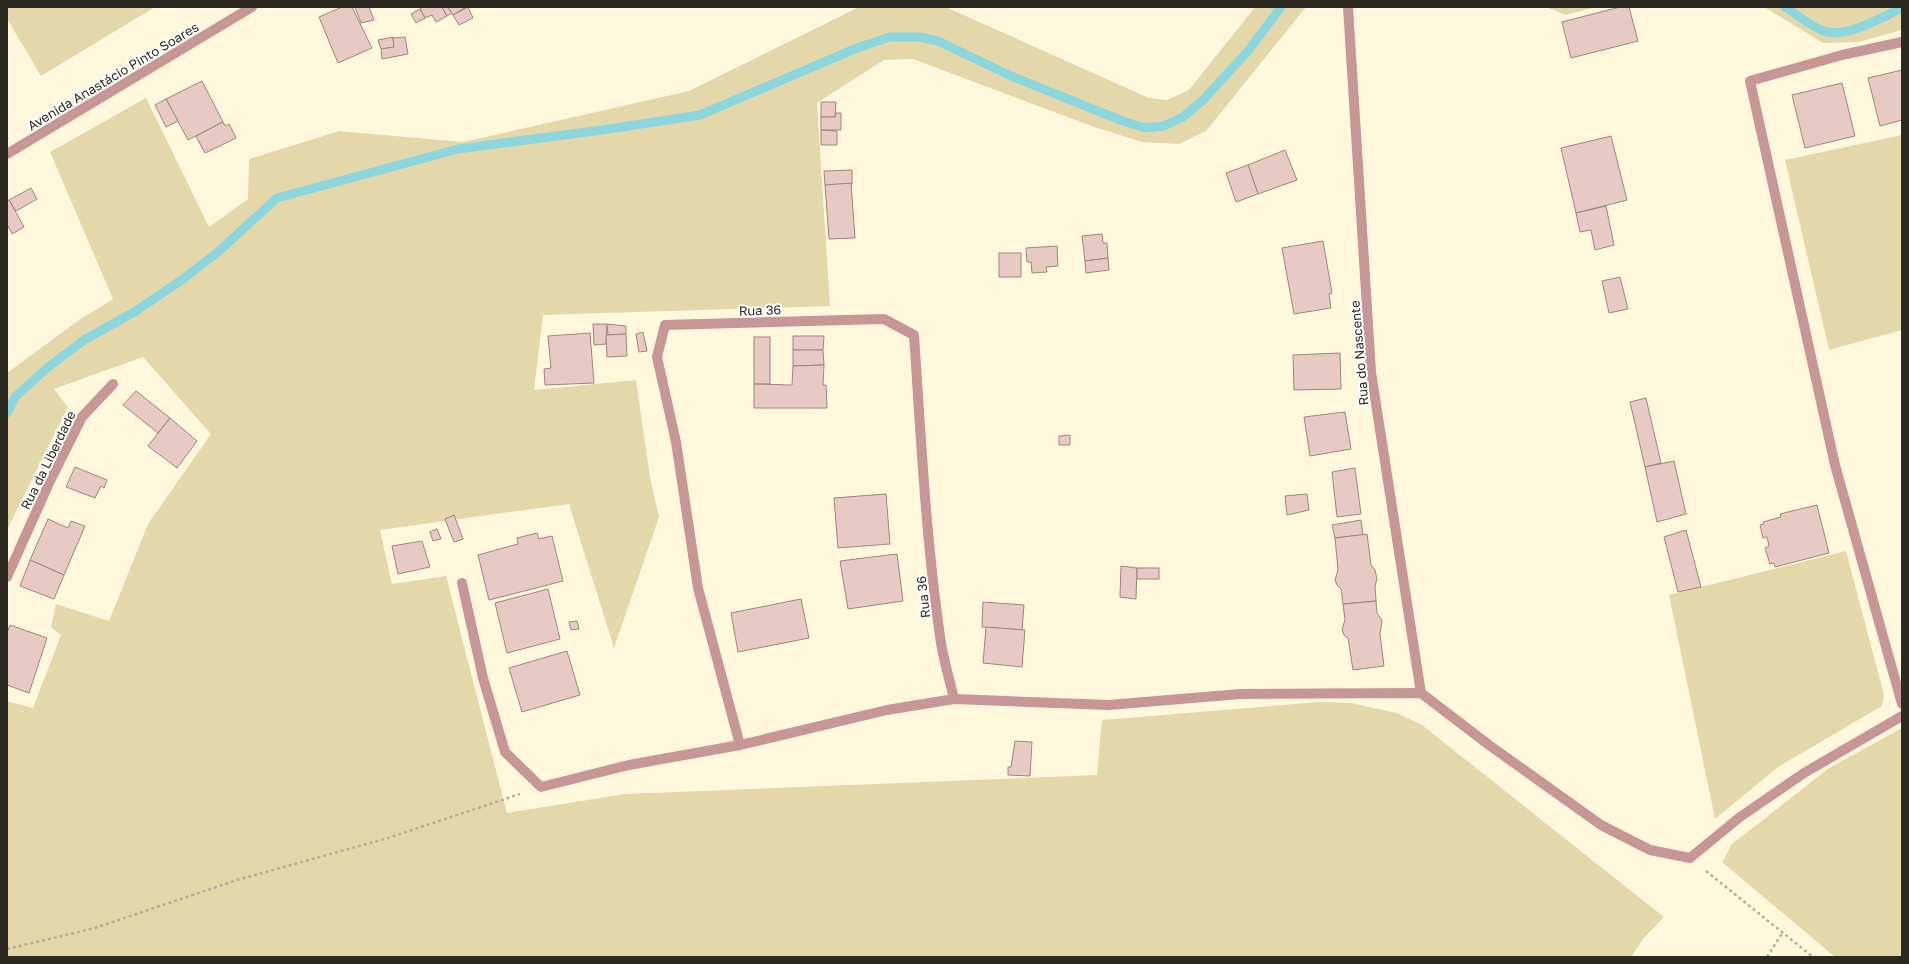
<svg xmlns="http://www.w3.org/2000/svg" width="1909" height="964" font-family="'Golos Text',sans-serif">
	<rect width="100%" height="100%" fill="#fff8dd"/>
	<g fill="#e4d8ab">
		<path d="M 7,7 L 155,7 L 41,76 L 7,19 Z"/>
		<path d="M 866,7 L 946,7 L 1149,98 L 1167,100 L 1189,90 L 1255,7 L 1306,7 L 1206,131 L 1179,144 L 1142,142 L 1094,127 L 913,59 L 884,60 L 817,103 L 830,306 L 543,315 L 534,390 L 636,380 L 650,477 L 659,517 L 614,648 L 569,504 L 380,530 L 392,584 L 446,576 L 507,813 L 625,794 L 1097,775 L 1102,720 L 1319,702 L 1351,703 L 1397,713 L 1422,725 L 1664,917 L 1644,938 L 1631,957 L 7,957 L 7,701 L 33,708 L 61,635 L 51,627 L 56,604 L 109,621 L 148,524 L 211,434 L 143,357 L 54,389 L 68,407 L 7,530 L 7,373 L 79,320 L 113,299 L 50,152 L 146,98 L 209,227 L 248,199 L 249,159 L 339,131 L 463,142 L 689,91 L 857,8 Z"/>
		<path d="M 1546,7 L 1597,7 L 1565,15 Z"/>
		<path d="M 1764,7 L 1902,7 L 1902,30 L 1859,42 L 1823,43 Z"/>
		<path d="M 1902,135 L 1902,330 L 1829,350 L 1785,160 Z"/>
		<path d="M 1846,551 L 1884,695 L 1882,706 L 1778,767 L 1715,819 L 1669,595 Z"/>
		<path d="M 1902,728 L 1902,957 L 1835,957 L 1722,862 L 1732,844 L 1829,768 Z"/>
	</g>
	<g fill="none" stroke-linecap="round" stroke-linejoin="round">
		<g stroke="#8cd6de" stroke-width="9">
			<path d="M 1785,7 C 1795,13 1813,28 1824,31 C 1846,39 1882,17 1902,8"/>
			<path d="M 7,413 L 15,397 L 47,368 L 84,340 L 136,311 L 183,279 L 218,252 L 277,198 L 458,149 L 602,130 L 700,115 L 857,48 L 890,37 L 919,37 L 938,41 L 1011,76 L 1120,120 L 1145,128 L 1164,126 L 1183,117 L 1203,100 L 1248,51 L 1281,7"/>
		</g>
	</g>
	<g fill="#e8cac4" stroke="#a0847e">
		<path d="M 342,7 L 352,7 L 372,48 L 338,63 L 319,17 Z"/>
		<path d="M 355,7 L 369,7 L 374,20 L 361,23 Z"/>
		<path d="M 423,7 L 442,7 L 447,16 L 436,22 L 432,15 L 425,18 L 420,9 Z"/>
		<path d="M 442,7 L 448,7 L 452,13 L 447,16 Z"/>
		<path d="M 448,7 L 466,7 L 453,15 Z"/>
		<path d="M 468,7 L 473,18 L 459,25 L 453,15 Z"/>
		<path d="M 1620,7 L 1629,7 L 1638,41 L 1571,58 L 1562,22 Z"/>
		<path d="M 420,9 L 425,18 L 416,23 L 411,14 Z"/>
		<path d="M 393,37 L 394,47 L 381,49 L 378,40 Z"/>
		<path d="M 405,37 L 408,54 L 382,59 L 381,49 L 394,47 L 393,38 Z"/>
		<path d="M 1902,70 L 1902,120 L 1880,126 L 1868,78 Z"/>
		<path d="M 202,81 L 223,122 L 188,140 L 166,99 Z"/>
		<path d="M 1842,83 L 1855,136 L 1805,148 L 1792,95 Z"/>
		<path d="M 166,99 L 178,121 L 166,127 L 155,105 Z"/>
		<path d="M 821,102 L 836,102 L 835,117 L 821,117 Z"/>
		<path d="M 836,113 L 841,113 L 841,130 L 821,130 L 821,117 L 835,117 Z"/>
		<path d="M 223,122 L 225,126 L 229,124 L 236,138 L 205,153 L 196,136 Z"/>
		<path d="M 821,130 L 837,131 L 837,145 L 821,145 Z"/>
		<path d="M 1611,136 L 1627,200 L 1576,213 L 1561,148 Z"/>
		<path d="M 1285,150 L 1297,180 L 1258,194 L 1248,165 Z"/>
		<path d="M 1248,165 L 1258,194 L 1236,202 L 1226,173 Z"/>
		<path d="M 852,170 L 852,184 L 825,185 L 824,171 Z"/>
		<path d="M 851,183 L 855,238 L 829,239 L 825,185 Z"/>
		<path d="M 31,188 L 37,199 L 16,211 L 9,200 Z"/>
		<path d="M 9,200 L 24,227 L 12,234 L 7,224 L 7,201 Z"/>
		<path d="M 1606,206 L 1614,245 L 1595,250 L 1591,230 L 1580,232 L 1576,213 Z"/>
		<path d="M 1102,234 L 1103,243 L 1107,243 L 1108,258 L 1085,261 L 1082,236 Z"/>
		<path d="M 1323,241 L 1332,293 L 1329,294 L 1331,308 L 1294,314 L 1282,248 Z"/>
		<path d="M 1057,246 L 1058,266 L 1046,267 L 1047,272 L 1032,273 L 1031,262 L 1027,262 L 1026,248 Z"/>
		<rect x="999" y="253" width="22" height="24"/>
		<path d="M 1108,258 L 1109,270 L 1086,273 L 1085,261 Z"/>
		<path d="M 1620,277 L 1628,309 L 1609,313 L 1602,281 Z"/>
		<path d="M 593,324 L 607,324 L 606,344 L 594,345 Z"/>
		<path d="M 607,324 L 626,326 L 626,334 L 608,335 Z"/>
		<path d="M 643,332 L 647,351 L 639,352 L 636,334 Z"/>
		<path d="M 590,333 L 594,383 L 545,385 L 544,369 L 551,368 L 548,336 Z"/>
		<path d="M 626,334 L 627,356 L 607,357 L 606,335 Z"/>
		<path d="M 793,336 L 824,336 L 823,350 L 793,350 Z"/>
		<rect x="754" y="337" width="16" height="47"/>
		<path d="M 793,350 L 823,350 L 824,365 L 793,366 Z"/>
		<path d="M 1340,353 L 1341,389 L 1294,390 L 1293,355 Z"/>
		<path d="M 824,365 L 823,385 L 826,385 L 827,408 L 754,408 L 754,384 L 792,385 L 793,366 Z"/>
		<path d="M 136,391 L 170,418 L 158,433 L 123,405 Z"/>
		<path d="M 1646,398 L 1661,463 L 1645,467 L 1630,402 Z"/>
		<path d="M 1345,412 L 1351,449 L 1310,456 L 1304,417 Z"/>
		<path d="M 170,418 L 197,441 L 177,468 L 148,446 Z"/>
		<path d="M 1070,435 L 1070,445 L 1059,445 L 1059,436 Z"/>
		<path d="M 1674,461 L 1686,514 L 1657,522 L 1645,467 Z"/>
		<path d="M 75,467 L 107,480 L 104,488 L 101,486 L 95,498 L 66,487 Z"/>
		<path d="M 1355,468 L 1361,514 L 1337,517 L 1332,472 Z"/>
		<path d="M 886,494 L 890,544 L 838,548 L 834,498 Z"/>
		<path d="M 1307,494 L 1309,510 L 1287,515 L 1285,496 Z"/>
		<path d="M 1817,505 L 1829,553 L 1775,567 L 1774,563 L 1770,564 L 1765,548 L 1769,546 L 1767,537 L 1763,538 L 1760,525 L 1764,524 L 1763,522 L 1781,517 L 1780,514 Z"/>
		<path d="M 454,515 L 463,539 L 454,542 L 445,519 Z"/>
		<path d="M 48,519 L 68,528 L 71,521 L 85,526 L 64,575 L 30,560 Z"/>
		<path d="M 1361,520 L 1363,535 L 1335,538 L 1332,525 Z"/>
		<path d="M 437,529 L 441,539 L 433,541 L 430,532 Z"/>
		<path d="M 1686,530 L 1701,587 L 1678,592 L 1664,537 Z"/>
		<path d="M 537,533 L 539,539 L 552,536 L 563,581 L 489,600 L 478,555 L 518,544 L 517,538 Z"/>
		<path d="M 1367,534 L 1371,565 L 1375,570 L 1377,579 L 1375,586 L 1376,601 L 1343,604 L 1341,589 L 1337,585 L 1335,580 L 1338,570 L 1335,538 Z"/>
		<path d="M 422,541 L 430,567 L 398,574 L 392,546 Z"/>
		<path d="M 897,554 L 903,601 L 848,609 L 840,561 Z"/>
		<path d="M 30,560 L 64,575 L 54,599 L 20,586 Z"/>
		<path d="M 1121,566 L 1137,568 L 1136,599 L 1120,597 Z"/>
		<rect x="1137" y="568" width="22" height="11"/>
		<path d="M 548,589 L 560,639 L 507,653 L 495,603 Z"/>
		<path d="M 801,599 L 809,638 L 738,652 L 731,613 Z"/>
		<path d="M 1376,601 L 1377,613 L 1382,621 L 1380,634 L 1384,666 L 1353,670 L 1348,638 L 1344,635 L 1342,629 L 1345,620 L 1343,604 Z"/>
		<path d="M 983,602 L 1024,605 L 1022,630 L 982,627 Z"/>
		<path d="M 577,621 L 579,629 L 571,630 L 569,622 Z"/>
		<path d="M 10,625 L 47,638 L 29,693 L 7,685 L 7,633 Z"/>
		<path d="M 986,627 L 1025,630 L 1022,667 L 983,663 Z"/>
		<path d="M 567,651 L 580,695 L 522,712 L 509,668 Z"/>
		<path d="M 1015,741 L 1032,742 L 1030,776 L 1008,775 L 1008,767 L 1011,767 Z"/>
	</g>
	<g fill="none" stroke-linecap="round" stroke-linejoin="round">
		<g stroke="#b5af9a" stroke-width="2.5" stroke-dasharray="3 3" stroke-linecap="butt">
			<path d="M 1706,871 L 1813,957"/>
			<path d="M 7,949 L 95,928 L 237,880 L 388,838 L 520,794"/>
			<path d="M 1767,957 L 1783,932"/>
		</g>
		<g stroke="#c79697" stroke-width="10">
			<path d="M 1348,7 L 1371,372 L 1421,693"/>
			<path d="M 1902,42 L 1842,55 L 1750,81 L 1835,465 L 1902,704"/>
			<path d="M 7,154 L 252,7"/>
			<path d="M 7,577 L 50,481 L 82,417 L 113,384"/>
			<path d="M 462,583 L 483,678 L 505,752 L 541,787 L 629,765 L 740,745 L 887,710 L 954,699 L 1109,705 L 1240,694 L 1421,693 L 1489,745 L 1601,825 L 1650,850 L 1690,858 L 1740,817 L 1804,773 L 1902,716"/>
			<path d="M 740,745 L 698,588 L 676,442 L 657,357 L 665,325 L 884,319 L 914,335 C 921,438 926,542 941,643 C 944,662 950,681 954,699"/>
		</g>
	</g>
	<g text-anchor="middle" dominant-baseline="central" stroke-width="4" stroke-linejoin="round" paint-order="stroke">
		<g font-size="13" fill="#2c2920" stroke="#fff">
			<text transform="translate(113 76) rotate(-31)">Avenida Anastácio Pinto Soares</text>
			<text transform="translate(760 310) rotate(-2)">Rua 36</text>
			<text transform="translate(1359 353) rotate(-95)">Rua do Nascente</text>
			<text transform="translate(48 460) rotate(-64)">Rua da Liberdade</text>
			<text transform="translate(923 597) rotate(-96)">Rua 36</text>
		</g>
	</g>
	<rect width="1909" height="964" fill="none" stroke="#2c2920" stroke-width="16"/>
</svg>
